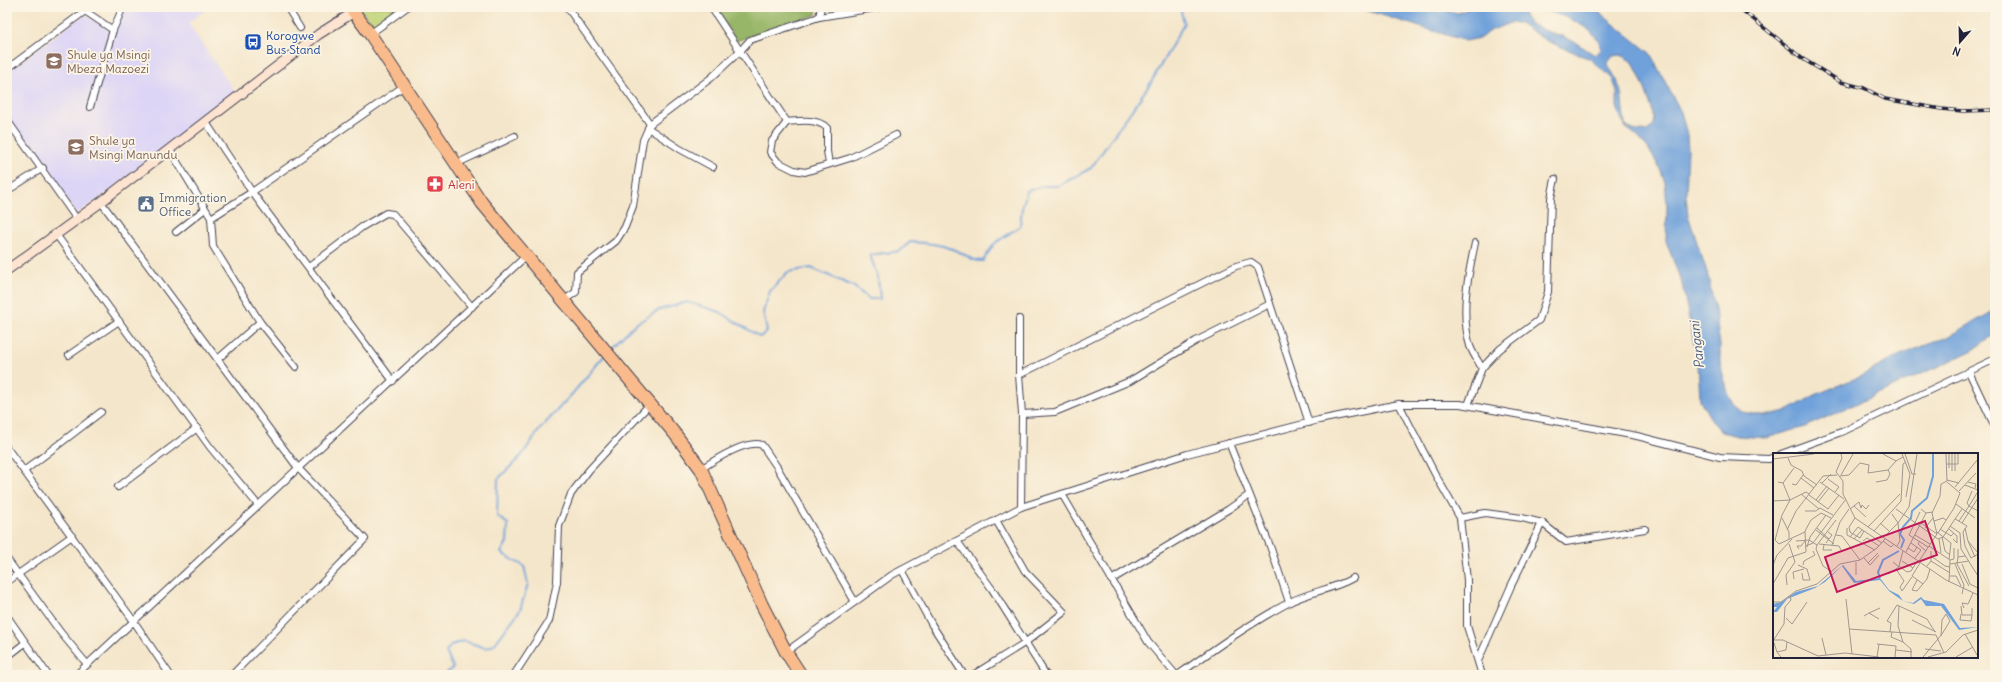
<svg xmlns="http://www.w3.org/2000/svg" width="2002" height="682" font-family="Delius,sans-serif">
	<rect width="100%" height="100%" fill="#fcf5e5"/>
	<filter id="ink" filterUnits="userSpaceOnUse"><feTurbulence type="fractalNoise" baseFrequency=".025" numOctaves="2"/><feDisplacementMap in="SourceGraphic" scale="8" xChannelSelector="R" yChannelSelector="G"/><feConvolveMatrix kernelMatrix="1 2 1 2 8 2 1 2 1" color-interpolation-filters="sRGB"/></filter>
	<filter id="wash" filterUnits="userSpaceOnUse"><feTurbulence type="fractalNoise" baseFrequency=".012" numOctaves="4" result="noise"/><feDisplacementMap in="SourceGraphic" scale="16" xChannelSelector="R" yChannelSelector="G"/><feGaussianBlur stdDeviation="0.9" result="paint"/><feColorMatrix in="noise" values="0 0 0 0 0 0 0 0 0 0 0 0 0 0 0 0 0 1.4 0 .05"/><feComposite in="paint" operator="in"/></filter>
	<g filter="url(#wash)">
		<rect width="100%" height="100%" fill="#f4e6ca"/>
		<path fill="#ddd5f6" d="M 125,7 L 209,7 L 188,23 L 236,94 L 99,199 L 76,214 L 44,167 L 7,117 L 7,72 L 85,14 L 112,32 Z"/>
		<path fill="#c1d478" stroke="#727b5a" d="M 359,7 L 402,7 L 374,27 Z"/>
		<path fill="#98b668" stroke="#5d6c52" d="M 714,7 L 817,7 L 816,15 L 736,41 Z"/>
		<path fill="#70a1da" stroke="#49628a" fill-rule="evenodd" d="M 1355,7 L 1435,7 L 1458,13 L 1472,7 L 1590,7 L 1600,13 L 1650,53 L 1681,112 L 1687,135 L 1688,150 L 1686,196 L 1688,215 L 1707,272 L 1714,303 L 1720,345 L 1720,363 L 1728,393 L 1735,406 L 1742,412 L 1765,416 L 1789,410 L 1815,395 L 1861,376 L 1902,354 L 1948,337 L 1995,310 L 1995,334 L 1971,351 L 1948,362 L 1805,427 L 1766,438 L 1737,436 L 1722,432 L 1712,421 L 1700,400 L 1698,363 L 1682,284 L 1666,241 L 1667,206 L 1665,182 L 1659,167 L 1648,148 L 1636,135 L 1626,128 L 1621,118 L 1617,107 L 1617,91 L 1612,78 L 1590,59 L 1545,40 L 1520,23 L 1510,23 L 1492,30 L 1480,38 L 1466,41 ZM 1531,8 C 1551,11 1600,25 1601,50 L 1595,55 C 1585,49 1573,40 1562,36 C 1552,32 1523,27 1524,12 ZM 1620,55 L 1633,62 L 1645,89 L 1655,118 L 1654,124 L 1647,131 C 1639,132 1632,131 1625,125 L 1621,92 L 1617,80 L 1607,64 L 1613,56 Z"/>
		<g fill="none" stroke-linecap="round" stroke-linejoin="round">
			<g stroke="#70a1da" stroke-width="2">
				<path d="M 609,350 L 634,325 L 659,310 L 687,302 L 720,312 L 760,337 L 767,331 L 763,312 L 770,291 L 788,272 L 811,268 L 853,286 L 869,299 L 880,299 L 878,278 L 870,255 L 900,251 L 910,242 C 927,243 942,244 957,251 C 968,255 970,261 983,261 L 994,244 L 1020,226 L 1022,208 L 1027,191 L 1043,186 L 1058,186 L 1091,168 L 1150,84 L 1184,24 L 1180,7"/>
				<path d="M 445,675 L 453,667 L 446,652 L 451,645 L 464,641 L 486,648 L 494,645 L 520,610 L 528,584 L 524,566 L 501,553 L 507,542 L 508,524 L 497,516 L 498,479 L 522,455 L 540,429 L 573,393 L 604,356"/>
			</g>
		</g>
	</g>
	<g filter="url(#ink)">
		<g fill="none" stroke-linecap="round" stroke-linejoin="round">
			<g stroke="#423f50" stroke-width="8">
				<g id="street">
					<path d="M 82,7 L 85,11 L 113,30"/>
					<path d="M 287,7 L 300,28"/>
					<path d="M 567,7 L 650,124"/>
					<path d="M 819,17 L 821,7"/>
					<path d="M 370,34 L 407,7"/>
					<path d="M 7,69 L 85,11"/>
					<path d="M 90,107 L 113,30 L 123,7"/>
					<path d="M 7,120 L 76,218"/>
					<path d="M 205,121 L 252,192 L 211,218"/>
					<path d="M 787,122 L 740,51 L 750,40 L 819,17 L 881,7"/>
					<path d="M 648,128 L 680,149 L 713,167"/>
					<path d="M 170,150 L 211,218 L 213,246 L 260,322 L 219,358"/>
					<path d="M 456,164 L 515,136"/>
					<path d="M 829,164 L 827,151 L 827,128 C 817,118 800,121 787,122 L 772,141 L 770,152 L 778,162 L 794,170 L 805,172 L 850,158 L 896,135"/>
					<path d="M 7,191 L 43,168"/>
					<path d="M 101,202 L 298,468 L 365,539 L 232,675"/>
					<path d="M 176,232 L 205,209"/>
					<path d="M 55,233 L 210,447 L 258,505"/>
					<path d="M 1475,243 C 1468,276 1460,312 1470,346 C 1473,354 1478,361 1482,368"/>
					<path d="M 309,267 L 362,227 L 386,213 L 393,214 L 472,307"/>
					<path d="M 563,301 L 576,292 L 577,272 L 616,241 L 625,227 L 633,206 L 643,140 L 650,124 L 711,78 L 740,51 L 711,7"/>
					<path d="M 1019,319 L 1019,375 L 1022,414 L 1021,507"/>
					<path d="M 260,322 L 296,367"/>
					<path d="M 69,355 L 119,321"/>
					<path d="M 1969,372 L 1995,427"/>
					<path d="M 1019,375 L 1236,266 L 1251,262 L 1258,267 L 1309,423"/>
					<path d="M 393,381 L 252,192 L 404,86"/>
					<path d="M 1399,404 L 1435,474 L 1460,518 L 1467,580 L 1467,626 L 1482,675"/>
					<path d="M 1468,405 L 1482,368 L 1500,349 L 1539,320 L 1548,292 L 1551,198 L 1555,179"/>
					<path d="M 1022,414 L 1055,412 L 1130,381 L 1196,341 L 1270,304"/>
					<path d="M 1229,443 L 1270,546 L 1289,602"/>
					<path d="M 7,448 L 133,620 L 170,675"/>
					<path d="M 1781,454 L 1844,431 L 1995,359"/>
					<path d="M 701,469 C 713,461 747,439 762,445 L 777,467 L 855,602"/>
					<path d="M 24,471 L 101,412"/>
					<path d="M 118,487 L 197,428"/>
					<path d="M 1062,494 L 1148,642 L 1176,675"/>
					<path d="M 1460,518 L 1485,513 L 1522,518 L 1542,523 L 1566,542 L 1645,529"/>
					<path d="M 957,541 L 992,589 L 1046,675"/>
					<path d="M 7,559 L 61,633 L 87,664"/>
					<path d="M 902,570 L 932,625 L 964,675"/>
					<path d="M 1111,580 L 1229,509 L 1249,495"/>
					<path d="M 7,582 L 72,536"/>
					<path d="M 7,616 L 48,675"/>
					<path d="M 786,652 L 892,575 L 1021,507 L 1187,454 L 1319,420 L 1399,404 L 1460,404 L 1637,436 L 1720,457 L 1769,459 L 1774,457"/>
					<path d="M 7,657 L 25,643"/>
					<path d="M 1478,661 L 1511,586 L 1542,523"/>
					<path d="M 76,675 L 526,256"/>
					<path d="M 514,675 L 549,621 L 557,582 L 559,526 L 571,494 L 589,470 L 649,405"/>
					<path d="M 973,675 L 1026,642 L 1064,612 L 1025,571 L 996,520"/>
					<path d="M 1178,675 C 1214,649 1249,624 1288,603 C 1308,592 1332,590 1353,578"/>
				</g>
			</g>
			<g stroke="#423f50" stroke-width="11">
				<path id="secondary" d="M 7,270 L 101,202 L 319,34 L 354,12"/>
			</g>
			<g stroke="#423f50" stroke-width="14">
				<path id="highway" d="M 350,7 L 370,34 L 482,203 L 675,434 L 701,469 L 762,605 L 786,652 L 801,675"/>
			</g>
			<use href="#street" stroke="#fff" stroke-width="6"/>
			<use href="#secondary" stroke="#fde4d1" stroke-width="9"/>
			<use href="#highway" stroke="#fabb8c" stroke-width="12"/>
			<g stroke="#22223b" stroke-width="3.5">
				<path id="rail" d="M 1738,7 L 1803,59 L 1841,82 L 1864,88 L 1885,99 L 1941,109 L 1963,111 L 1995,110"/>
			</g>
			<use href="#rail" stroke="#fcf5e5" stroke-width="2" stroke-dasharray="6" stroke-linecap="butt"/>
		</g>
	</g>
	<defs>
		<g id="bus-square" transform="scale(0.9)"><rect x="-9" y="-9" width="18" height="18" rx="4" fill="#1a4fb4" stroke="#fcf5e5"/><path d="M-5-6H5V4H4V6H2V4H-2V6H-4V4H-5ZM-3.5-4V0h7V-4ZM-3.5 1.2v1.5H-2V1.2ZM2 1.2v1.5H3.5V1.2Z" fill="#fff"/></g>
		<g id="school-square" transform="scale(0.9)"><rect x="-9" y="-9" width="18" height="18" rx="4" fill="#8d6e63" stroke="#fcf5e5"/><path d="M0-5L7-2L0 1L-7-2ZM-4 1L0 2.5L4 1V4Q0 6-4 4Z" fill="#fff"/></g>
		<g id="pharmacy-square" transform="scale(0.9)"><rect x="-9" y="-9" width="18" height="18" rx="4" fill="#e0444e" stroke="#fcf5e5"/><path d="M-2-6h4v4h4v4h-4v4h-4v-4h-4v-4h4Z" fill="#fff"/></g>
		<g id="civic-square" transform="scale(0.9)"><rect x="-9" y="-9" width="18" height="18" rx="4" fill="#5c6f8a" stroke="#fcf5e5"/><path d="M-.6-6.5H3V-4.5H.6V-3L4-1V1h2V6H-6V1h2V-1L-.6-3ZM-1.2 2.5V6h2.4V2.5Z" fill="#fff"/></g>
	</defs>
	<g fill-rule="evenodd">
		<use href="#bus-square" x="253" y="42"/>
		<use href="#school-square" x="54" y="61"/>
		<use href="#school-square" x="76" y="147"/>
		<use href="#pharmacy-square" x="435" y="184"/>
		<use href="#civic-square" x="146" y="204"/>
	</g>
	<g text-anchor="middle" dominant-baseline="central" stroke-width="3.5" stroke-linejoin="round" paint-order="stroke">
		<g font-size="12" fill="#164399" stroke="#fcf5e5" text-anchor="start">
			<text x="266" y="35">Korogwe<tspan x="266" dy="14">Bus Stand</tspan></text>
		</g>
		<g font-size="12" fill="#785e54" stroke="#fcf5e5" text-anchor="start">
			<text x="67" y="54">Shule ya Msingi<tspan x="67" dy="14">Mbeza Mazoezi</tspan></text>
			<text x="89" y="140">Shule ya<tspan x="89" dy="14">Msingi Manundu</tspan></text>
		</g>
		<g font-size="12" fill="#be3a42" stroke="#fcf5e5" text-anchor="start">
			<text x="448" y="184">Aleni</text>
		</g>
		<g font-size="12" fill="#4e5e75" stroke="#fcf5e5" text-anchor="start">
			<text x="159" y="197">Immigration<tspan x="159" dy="14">Office</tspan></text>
		</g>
		<g font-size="13" font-style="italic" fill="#41557b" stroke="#fcf5e5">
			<text transform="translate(1697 345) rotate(-96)">Pangani</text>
		</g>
	</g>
	<g transform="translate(1773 453)">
		<rect width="205" height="205" fill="#f4e6ca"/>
		<path d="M 70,112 L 83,128 L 107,125 L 116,137 L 126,142 L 130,148 L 140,150 L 148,144 L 151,147 L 171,151 L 187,175 L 205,174 L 186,177 L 168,153 L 153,153 L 148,146 L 141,151 L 130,148 L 116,138 L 107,127 L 81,130 L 69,113 L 52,129 L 42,135 L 14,146 L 4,159 L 0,159 L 4,154 L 0,154 L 0,151 L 8,149 L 23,139 L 45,133 Z" fill="#70a1da"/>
		<path fill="none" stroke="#70a1da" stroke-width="2" d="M 128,95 L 131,87 L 127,81 L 130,74 L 138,65 L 139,58 L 154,45 L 160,23 L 160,1M 107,125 L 105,119 L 110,107 L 126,98"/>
		<path fill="none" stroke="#a09891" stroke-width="1" d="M 68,1 L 69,5 L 63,19 L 70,28 L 70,41 L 82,65 L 173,127 L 205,142M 110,1 L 123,8 L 130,4M 129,1 L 137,21 L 133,44M 132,1 L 139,21 L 143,21M 176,1 L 176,15M 179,1 L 179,18M 182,1 L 182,18M 15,5 L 18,12 L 29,18 L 31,23 L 44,32M 0,6 L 41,1M 173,11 L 185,11 L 185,1M 30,22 L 28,25 L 41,35M 68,22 L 80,1M 67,23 L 76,22 L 87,10 L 96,12 L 95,20 L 115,17 L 123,8M 55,26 L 66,34 L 62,39M 174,27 L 186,30M 5,29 L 10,30 L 17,47 L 9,62 L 2,87 L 6,91 L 32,79M 47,29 L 71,46M 103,29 L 114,27 L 117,21 L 115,17M 195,29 L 203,31 L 202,35M 10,30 L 21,15M 49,30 L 58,21M 19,31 L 23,32 L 28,25M 192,32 L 205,37M 182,34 L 205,6M 186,38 L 203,20M 199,38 L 194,50 L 196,53 L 204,40M 28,41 L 46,56M 36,42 L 55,56M 43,47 L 54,33M 0,48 L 17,47 L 33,39 L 36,41M 45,49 L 56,35M 183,51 L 202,65M 81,53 L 93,64M 55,56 L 66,42M 77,56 L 86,49 L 88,55 L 89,52 L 93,56 L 96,52M 123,56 L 165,86 L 170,84 L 182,66 L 184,67 L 194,73 L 190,79 L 192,93 L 198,105 L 205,101M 148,56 L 153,60 L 160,59M 32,58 L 43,58 L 47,55 L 60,62M 147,59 L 136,82 L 155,94M 119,61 L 125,70 L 136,54 L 144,1M 9,65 L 16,79 L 16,86M 82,65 L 76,74 L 77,79 L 87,85 L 91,78M 182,66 L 189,56M 161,68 L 170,65 L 173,67M 186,68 L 196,53 L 205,58M 107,70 L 116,78M 148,70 L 164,81M 189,70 L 205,45M 177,73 L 187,80 L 188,96 L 205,123M 95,74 L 127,41M 44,75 L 56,86M 74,75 L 74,82 L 102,97M 152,75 L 160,65M 192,75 L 195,88 L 205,100M 167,76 L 178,83 L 181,80M 176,76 L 184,83 L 184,90 L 180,86M 14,77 L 23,58 L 50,23 L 64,22M 43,77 L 61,91M 101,78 L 128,48 L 130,11 L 133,9M 164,79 L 178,90 L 176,106M 165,80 L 181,55 L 187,40 L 174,29M 63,82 L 69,83 L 87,107M 142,82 L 157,91M 112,83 L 125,70 L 127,88 L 124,93M 77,84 L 85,74 L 109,90M 169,84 L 172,98 L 177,102M 81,86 L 89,77M 166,86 L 168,100M 23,88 L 36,87 L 44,92M 90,88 L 94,85 L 106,93M 110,88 L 118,94 L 121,91M 147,88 L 145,91 L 153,98M 195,88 L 202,104M 53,90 L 59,82 L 55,79M 138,90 L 148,97 L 142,105M 46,91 L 66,93 L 68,97M 44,92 L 43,96 L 50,113 L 59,119M 44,92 L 63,67M 51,92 L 50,97 L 59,97M 59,92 L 67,69 L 76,56M 33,93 L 40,90 L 73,46M 156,93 L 177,107 L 176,129M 34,94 L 37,84 L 53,62M 135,95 L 141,99 L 144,94M 26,96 L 24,93 L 28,93 L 32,88M 185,96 L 185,104 L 192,103M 130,98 L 126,113 L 134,119 L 138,118 L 145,107M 133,99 L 153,60M 158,103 L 172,113 L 177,114M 185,104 L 184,111 L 196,133M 91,105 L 97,112 L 106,102M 177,107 L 181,106 L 181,95M 129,108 L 140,115M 146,108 L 164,81 L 159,60 L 167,43 L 168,31 L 174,28 L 173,1M 158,108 L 177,120M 95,110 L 105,100M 147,110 L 139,123 L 150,131M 177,111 L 196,108M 182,111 L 191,132 L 189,141M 189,111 L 197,131 L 205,135M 0,112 L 4,102 L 19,86M 25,112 L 34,116 L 37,127 L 30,127 L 29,120M 30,112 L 31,108 L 42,102 L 40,98M 154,113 L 158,108 L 158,98M 123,116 L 131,128 L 127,134 L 129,138 L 139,124M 115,121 L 126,114 L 120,109M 83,122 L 83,109M 177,123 L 183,123 L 188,133M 21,126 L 20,119 L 31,116M 144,127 L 139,137 L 144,138 L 154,126 L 157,116M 0,131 L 15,105 L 33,99 L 32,78 L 38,67 L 48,60 L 58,65M 14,132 L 13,122 L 22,109 L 16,91M 73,146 L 79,201M 0,149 L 8,149 L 23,138 L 44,131 L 67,111 L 87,107 L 104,95 L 112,86M 126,153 L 125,173 L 130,189M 188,153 L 189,162 L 199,162 L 199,155M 191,155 L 189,150 L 195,151 L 200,140M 96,160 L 107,155M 188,161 L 187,167 L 198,168 L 199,162M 91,163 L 96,160 L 106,166M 13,165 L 19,171 L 34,149M 139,167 L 163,179M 76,176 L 163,182 L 171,200M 117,179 L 118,170 L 114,168 L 124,152 L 154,166 L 162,179M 119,179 L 118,184 L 130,189 L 138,196 L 138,204M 192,181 L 204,202M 49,185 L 53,202M 0,188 L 11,171 L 12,154 L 18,147 L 17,142M 104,191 L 123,193 L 122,204M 152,196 L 168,198M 123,197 L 139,199M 4,199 L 0,187 L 10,187 L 45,203 L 72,200 L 106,204M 8,204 L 4,199 L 13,197 L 14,189M 104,204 L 106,191M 150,204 L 169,181 L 177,168 L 173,161 L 169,167 L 168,183M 155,204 L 173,199 L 190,182 L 205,177M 183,204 L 200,194"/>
		<path fill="#c2185b" fill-opacity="0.15" stroke="#c2185b" stroke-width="2" d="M 152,68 L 164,102 L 64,139 L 52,104 Z"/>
		<rect width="205" height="205" fill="none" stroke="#22223b" stroke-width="2"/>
	</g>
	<rect width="2002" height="682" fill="none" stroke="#fcf5e5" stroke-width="24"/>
	<g transform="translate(1960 42) rotate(200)" stroke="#fcf5e5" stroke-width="3" paint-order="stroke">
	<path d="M0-3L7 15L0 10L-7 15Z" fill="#22223b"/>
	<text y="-6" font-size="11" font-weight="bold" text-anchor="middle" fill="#22223b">N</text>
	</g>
</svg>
